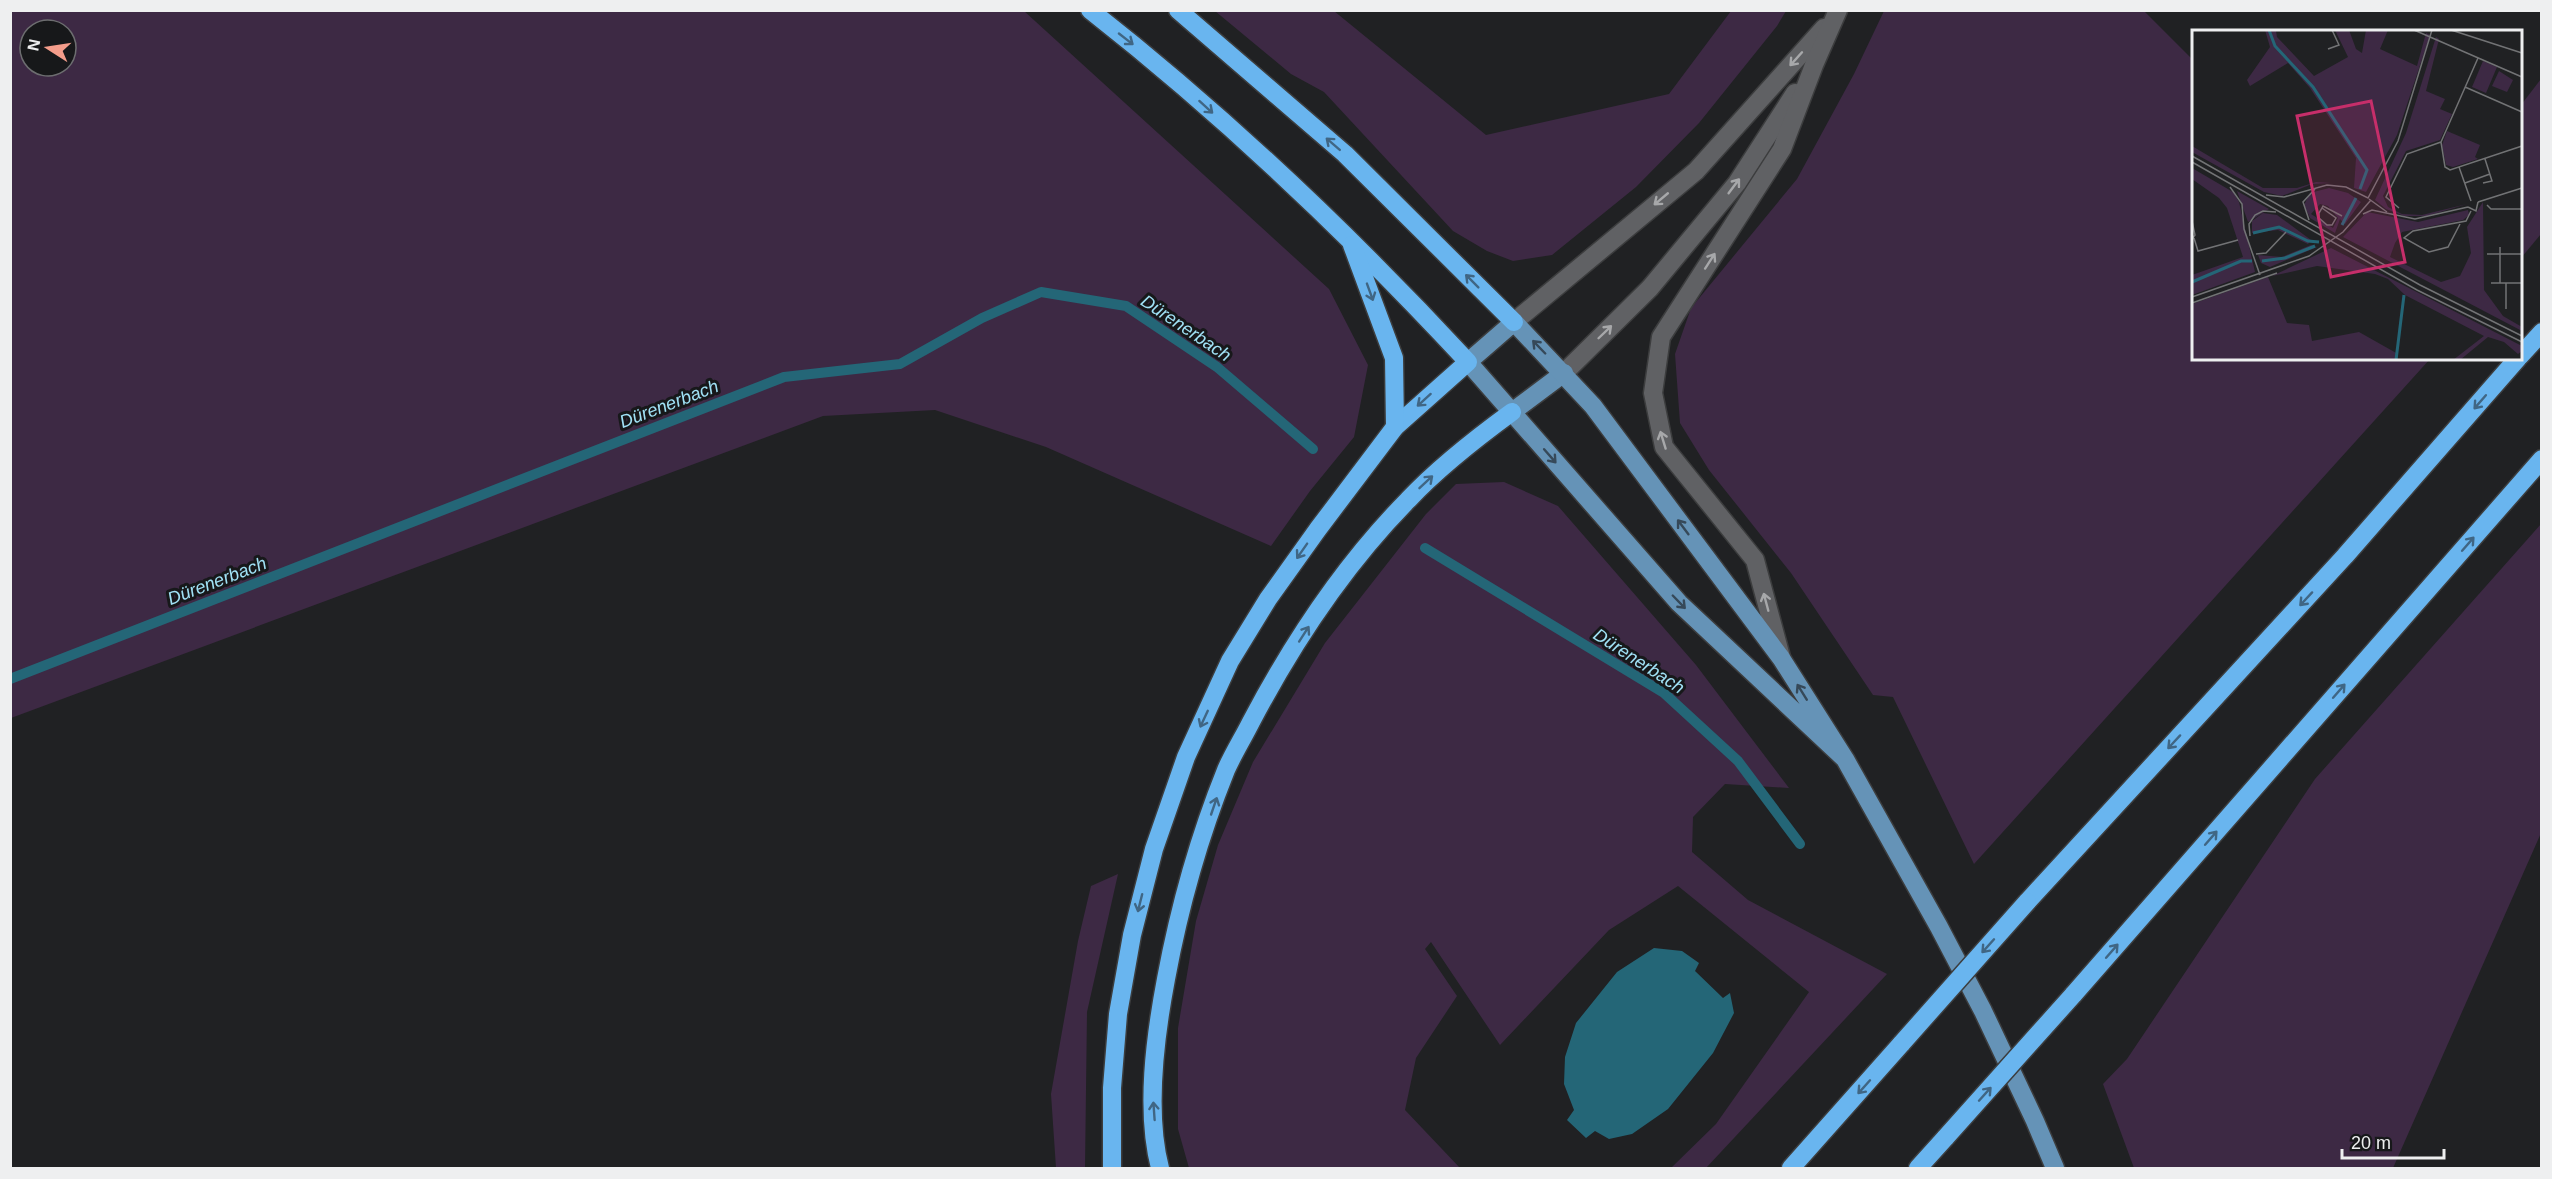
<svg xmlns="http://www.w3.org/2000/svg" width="2552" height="1179" font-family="Helvetica,sans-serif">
	<rect width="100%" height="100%" fill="#202123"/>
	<g fill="#3d2944" fill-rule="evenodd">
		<path d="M 2143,10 L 2193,60 L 2194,358 L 2430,359 L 1974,864 L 1893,697 L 1873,695 L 1791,573 L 1709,470 L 1680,423 L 1675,354 L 1691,308 L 1797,179 L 1854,74 L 1884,11 Z"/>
		<path d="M 10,11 L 1024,11 L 1329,289 L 1368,365 L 1354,437 L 1310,491 L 1271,546 L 1046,447 L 935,410 L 823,416 L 11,718 ZM 30,30 L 66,30 L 66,66 L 30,66 Z"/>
		<path d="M 1215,11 L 1334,11 L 1486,135 L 1669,94 L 1731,11 L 1786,11 L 1777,26 L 1699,123 L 1636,187 L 1552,255 L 1513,261 L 1487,251 L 1453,231 L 1324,92 L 1291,74 Z"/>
		<path d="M 2541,79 L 2541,234 L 2521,258 L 2521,105 Z"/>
		<path d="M 1504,482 L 1558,506 L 1696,665 L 1789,788 L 1725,784 L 1693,817 L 1692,852 L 1748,900 L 1887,974 L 1706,1168 L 1671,1168 L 1716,1124 L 1809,992 L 1678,886 L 1609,930 L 1500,1045 L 1431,942 L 1425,949 L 1457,996 L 1416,1058 L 1405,1110 L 1460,1168 L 1189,1168 L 1178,1129 L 1178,1028 L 1196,921 L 1218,845 L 1253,762 L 1325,643 L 1426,514 L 1456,484 Z"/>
		<path d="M 2541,524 L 2541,833 L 2393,1168 L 2134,1168 L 2103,1084 L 2127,1059 L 2315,779 Z"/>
		<path d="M 1118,874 L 1087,1012 L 1085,1168 L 1056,1168 L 1051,1094 L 1078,941 L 1091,886 Z"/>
	</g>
	<path fill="#246677" d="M 1654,948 L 1682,951 L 1699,963 L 1695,971 L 1723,998 L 1730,993 L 1734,1013 L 1713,1053 L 1668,1109 L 1632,1134 L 1609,1139 L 1595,1131 L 1586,1138 L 1567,1120 L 1574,1110 L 1564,1084 L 1565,1057 L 1576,1023 L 1617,972 Z"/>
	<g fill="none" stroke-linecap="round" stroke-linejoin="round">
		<g stroke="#246677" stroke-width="10">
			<path d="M 1425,548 L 1664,693 L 1738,761 L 1800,844"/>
			<path d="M 10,679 L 784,377 L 900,364 L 982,318 L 1041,292 L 1126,306 L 1217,367 L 1313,449"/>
		</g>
		<g stroke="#3c3d3e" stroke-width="21">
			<g id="secondary">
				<path d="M 1514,322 L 1696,171 L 1824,28"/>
				<path d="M 1564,373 L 1650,288 L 1737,183 L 1795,93"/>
				<path d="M 1781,657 L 1755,560 L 1664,447 L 1653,393 L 1661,337 L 1782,149 L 1814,65 L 1838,10"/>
			</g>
		</g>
		<g stroke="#3c3d3e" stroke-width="21">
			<g id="primary">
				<path d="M 1512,412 L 1564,373"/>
				<path d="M 1845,759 L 1679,603 L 1468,362 L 1514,322 L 1593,406 L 1781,658 L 1845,759 L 1939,927 L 1983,1011 L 2035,1121 L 2055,1168"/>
			</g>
		</g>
		<g stroke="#3c3d3e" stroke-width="21">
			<g id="highway">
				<path d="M 1090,10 C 1225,116 1351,236 1468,362 L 1395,427 L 1318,529 L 1268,599 L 1230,661 L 1186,757 L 1154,849 L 1132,935 L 1118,1014 L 1112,1088 L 1112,1168"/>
				<path d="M 1178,10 L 1345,154 L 1514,322"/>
				<path d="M 1352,245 L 1394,358 L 1395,427"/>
				<path d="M 2520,356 L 2542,332"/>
				<path d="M 2027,902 L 2345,556 L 2518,358"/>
				<path d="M 2073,995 L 2542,459"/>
				<path d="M 1160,1168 C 1145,1111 1155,1037 1166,979 C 1179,909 1199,837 1226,770 C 1233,754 1243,738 1251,722 C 1292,644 1346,563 1408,500 C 1439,467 1475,439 1512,412"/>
				<path d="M 1791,1168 L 1902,1043"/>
				<path d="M 1918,1168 L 1946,1137"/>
			</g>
		</g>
		<use href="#secondary" stroke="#606164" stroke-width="18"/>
		<use href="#primary" stroke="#6593b7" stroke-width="18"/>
		<use href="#highway" stroke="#69b5ef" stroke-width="18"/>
		<g stroke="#3c3d3e" stroke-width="21" stroke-linecap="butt">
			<g id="highway-bridge">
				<path d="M 1902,1043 L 2027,902"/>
				<path d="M 1946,1137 L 2073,995"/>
			</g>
		</g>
		<use href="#highway-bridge" stroke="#69b5ef" stroke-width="18"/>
	</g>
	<defs><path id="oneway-shaft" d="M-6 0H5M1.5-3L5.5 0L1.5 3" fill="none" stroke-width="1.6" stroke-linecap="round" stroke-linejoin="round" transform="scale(1.5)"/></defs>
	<g stroke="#406684">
		<use href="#oneway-shaft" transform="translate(1126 39) rotate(38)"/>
		<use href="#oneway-shaft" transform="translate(1206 107) rotate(42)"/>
		<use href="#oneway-shaft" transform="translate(1333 144) rotate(-139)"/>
		<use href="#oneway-shaft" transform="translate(1472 281) rotate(-135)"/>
		<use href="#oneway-shaft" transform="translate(1370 292) rotate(70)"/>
		<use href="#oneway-shaft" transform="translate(1424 400) rotate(138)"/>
		<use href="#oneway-shaft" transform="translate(2480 402) rotate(131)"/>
		<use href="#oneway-shaft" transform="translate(1426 482) rotate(-43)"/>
		<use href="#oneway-shaft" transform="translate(2468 544) rotate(-49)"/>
		<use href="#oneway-shaft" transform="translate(1302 551) rotate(125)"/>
		<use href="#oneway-shaft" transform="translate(2306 599) rotate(133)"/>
		<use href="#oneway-shaft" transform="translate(1304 634) rotate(-57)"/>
		<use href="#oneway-shaft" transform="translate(2339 691) rotate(-49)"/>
		<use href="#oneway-shaft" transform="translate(1204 719) rotate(115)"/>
		<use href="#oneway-shaft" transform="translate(2174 742) rotate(133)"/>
		<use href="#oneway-shaft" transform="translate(1214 806) rotate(-71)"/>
		<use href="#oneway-shaft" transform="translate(2211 838) rotate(-49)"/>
		<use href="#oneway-shaft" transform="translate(1140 903) rotate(104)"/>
		<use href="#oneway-shaft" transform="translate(1988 946) rotate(132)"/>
		<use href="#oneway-shaft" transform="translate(2112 951) rotate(-49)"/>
		<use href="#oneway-shaft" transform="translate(1864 1087) rotate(132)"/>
		<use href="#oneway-shaft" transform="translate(1985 1094) rotate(-48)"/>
		<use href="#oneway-shaft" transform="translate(1154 1111) rotate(-94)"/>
	</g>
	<g stroke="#a7a8aa">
		<use href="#oneway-shaft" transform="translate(1796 59) rotate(132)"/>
		<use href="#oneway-shaft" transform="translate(1734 186) rotate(-53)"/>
		<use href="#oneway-shaft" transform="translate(1661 199) rotate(140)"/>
		<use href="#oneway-shaft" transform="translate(1710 261) rotate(-57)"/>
		<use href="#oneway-shaft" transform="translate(1605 332) rotate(-44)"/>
		<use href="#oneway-shaft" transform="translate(1663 440) rotate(-107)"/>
		<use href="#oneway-shaft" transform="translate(1766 602) rotate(-105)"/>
	</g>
	<g stroke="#364959">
		<use href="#oneway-shaft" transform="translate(1539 347) rotate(-134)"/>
		<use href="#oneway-shaft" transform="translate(1550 456) rotate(49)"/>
		<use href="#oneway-shaft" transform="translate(1683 527) rotate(-127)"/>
		<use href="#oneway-shaft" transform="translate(1679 602) rotate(46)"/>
		<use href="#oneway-shaft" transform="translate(1802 692) rotate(-122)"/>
	</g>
	<g text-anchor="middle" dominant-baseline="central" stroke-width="6" stroke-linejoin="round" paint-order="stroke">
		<g font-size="18" font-style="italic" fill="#a0e1f5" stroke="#17181a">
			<text transform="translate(1186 328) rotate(34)">Dürenerbach</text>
			<text transform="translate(669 404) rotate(-21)">Dürenerbach</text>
			<text transform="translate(217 581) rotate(-21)">Dürenerbach</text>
			<text transform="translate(1639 661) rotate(33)">Dürenerbach</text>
		</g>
	</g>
	<g transform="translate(2192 30)">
		<rect width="330" height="330" fill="#202123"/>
		<path d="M 73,0 L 96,0 L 84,1 L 85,7 L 122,46 L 156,27 L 143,0 L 157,0 L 164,19 L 170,23 L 174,0 L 196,0 L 188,19 L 225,36 L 234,3 L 238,5 L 205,105 L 174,162 L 162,158 L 164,128 L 118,58 L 96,33 L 58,56 L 55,50 L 78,17 ZM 244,7 L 247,9 L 234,61 L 253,69 L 248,79 L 260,84 L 248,110 L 214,121 L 191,166 L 196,177 L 210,184 L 230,185 L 275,174 L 235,186 L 212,186 L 194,179 L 183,170 L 214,103 ZM 291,31 L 305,37 L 294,63 L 280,57 ZM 307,41 L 321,50 L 315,62 L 300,56 ZM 255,101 L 288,115 L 283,127 L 286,129 L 261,137 L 254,135 L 250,115 ZM 0,116 L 71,158 L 105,158 L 124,152 L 139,153 L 120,154 L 90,166 L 72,162 L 0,122 ZM 0,138 L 41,162 L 47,172 L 63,242 L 0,265 L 0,245 L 51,227 L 35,178 L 27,168 L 0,149 ZM 137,158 L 156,163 L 169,172 L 153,194 L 148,189 L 143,203 L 118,188 L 112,175 L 118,163 ZM 128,174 L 136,176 L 146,188 L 141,198 L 119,184 ZM 45,161 L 77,179 L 56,192 ZM 291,172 L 292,260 L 311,286 L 330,297 L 330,301 L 151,207 L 175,182 L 226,192 L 276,180 L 277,185 L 271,190 L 210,202 L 203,213 L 198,227 L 249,252 L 268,246 L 279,223 L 275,197 ZM 71,183 L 85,185 L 119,210 L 116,214 L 86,200 L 60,203 L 60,191 ZM 119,215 L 125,217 L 78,237 L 69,233 L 66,225 L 90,227 ZM 139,218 L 330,316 L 330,321 L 326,324 L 312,312 L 296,307 L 268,330 L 261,330 L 292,306 L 213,265 L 196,249 L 183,244 L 125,236 L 80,246 ZM 76,247 L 95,293 L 117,295 L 120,311 L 167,302 L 206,324 L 205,330 L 0,330 L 0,274 Z" fill="#3d2944" fill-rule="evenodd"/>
		<path fill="none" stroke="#246677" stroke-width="3" d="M 77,0 L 83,16 L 121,57 L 175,140 L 168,159M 150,195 L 164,168M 61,203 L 87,197 L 116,211 L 127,212M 70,231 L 93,228 L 123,216M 0,252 L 49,231 L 60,231M 204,330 L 212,265"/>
		<path fill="none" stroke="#727375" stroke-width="1.5" d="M 222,0 L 330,47M 259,0 L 330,23M 136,19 L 147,15 L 140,0M 286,28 L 249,112 L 253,137 L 258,140 L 330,116M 273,57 L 330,82M 0,126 L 228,255 L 330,306M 0,132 L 225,260 L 330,312M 267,137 L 279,171M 273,153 L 298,144M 291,153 L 300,151 L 293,129M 38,157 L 50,174 L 52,199 L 68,245M 74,165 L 92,167 L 135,155 L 154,157 L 176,168 L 206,111 L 240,0M 177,169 L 195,182M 286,172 L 330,158M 295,175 L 299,179 L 330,179M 276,177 L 284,181 L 286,172M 130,178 L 144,188 L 140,195 L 135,195 L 127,188 L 127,183 L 130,178 L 131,176 L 150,186M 207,178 L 194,167 L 215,124 L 249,112M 171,184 L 180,180 L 223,189 L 276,177M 117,190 L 111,172 L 123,159M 0,191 L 3,205 L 0,209M 268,194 L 256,217 L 237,222 L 212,208 L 221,201 L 274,191 L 279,181M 58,206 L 57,194 L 63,185 L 71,181 L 84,182M 2,208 L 6,221 L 46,210M 64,224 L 74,223 L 94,202M 295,224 L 330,224M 299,253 L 330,253M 308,253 L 308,217M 0,267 L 117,226 L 151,202 L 179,170M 0,273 L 85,243M 314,279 L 314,253"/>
		<path fill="#c62e6a" fill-opacity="0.15" stroke="#c62e6a" stroke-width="3" d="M 179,71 L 213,232 L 139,247 L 105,86 Z"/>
		<rect width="330" height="330" fill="none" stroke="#eeeff0" stroke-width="3"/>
	</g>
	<rect width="2552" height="1179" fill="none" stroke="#eeeff0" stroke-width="24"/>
	<g transform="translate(48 48) rotate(282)"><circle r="28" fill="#17181a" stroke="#6d6e70" stroke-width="1.5"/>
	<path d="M0-4.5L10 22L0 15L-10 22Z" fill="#f49d8b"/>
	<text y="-9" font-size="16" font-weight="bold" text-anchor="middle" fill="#eeeff0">N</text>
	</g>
	<path d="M2342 1149v9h102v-9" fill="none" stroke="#eeeff0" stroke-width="3"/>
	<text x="2351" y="1149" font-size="18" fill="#eeeff0" stroke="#17181a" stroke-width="4.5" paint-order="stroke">20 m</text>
</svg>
